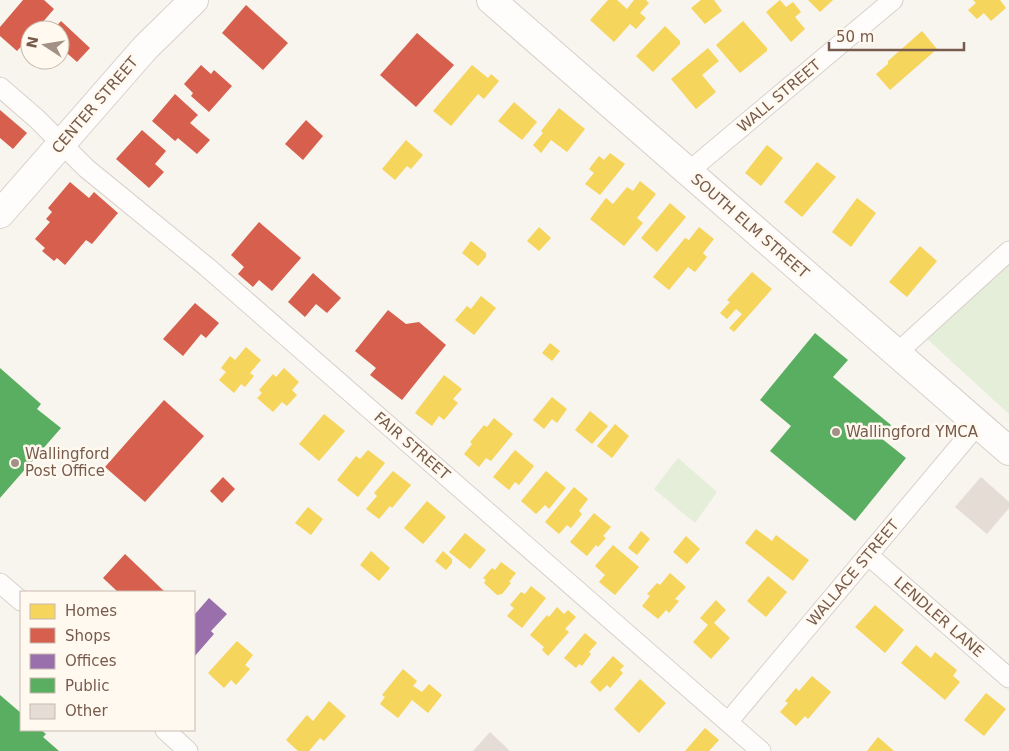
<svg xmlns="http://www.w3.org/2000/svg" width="1009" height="751" font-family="'DejaVu Sans',sans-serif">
	<rect width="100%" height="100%" fill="#f8f4ee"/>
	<g fill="#e5eed9">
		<path d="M 1009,265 L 1009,414 L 925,337 Z"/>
		<path d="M 678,458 L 717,492 L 695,523 L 654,489 Z"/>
	</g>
	<g fill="#f6d55c">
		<path d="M 608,0 L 617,0 L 627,9 L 634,0 L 646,0 L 649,3 L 640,13 L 646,18 L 636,29 L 630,24 L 614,42 L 590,20 Z"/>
		<path d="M 701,0 L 714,0 L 722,11 L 705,24 L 691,8 Z"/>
		<path d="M 780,0 L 786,7 L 793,2 L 801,12 L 795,17 L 805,29 L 791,42 L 766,12 Z"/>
		<path d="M 808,0 L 833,0 L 820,12 Z"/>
		<path d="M 973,0 L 1000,0 L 1006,8 L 991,21 L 984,13 L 977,19 L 968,10 L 976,3 Z"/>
		<path d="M 743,21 L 767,48 L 767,51 L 740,73 L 716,45 Z"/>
		<path d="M 665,26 L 680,41 L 680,44 L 653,72 L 636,56 Z"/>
		<path d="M 922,31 L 937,49 L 890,90 L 876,74 L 888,64 L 888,61 Z"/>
		<path d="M 708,48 L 719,61 L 702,75 L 716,92 L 696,109 L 671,79 Z"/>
		<path d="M 472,65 L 488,78 L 491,74 L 499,81 L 484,99 L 478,94 L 451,126 L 433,111 Z"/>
		<path d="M 514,102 L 537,122 L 522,140 L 498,121 Z"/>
		<path d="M 559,108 L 585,129 L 567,152 L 551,140 L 541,153 L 533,145 L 543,133 L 541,131 Z"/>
		<path d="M 406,140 L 423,155 L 411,169 L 407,166 L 395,180 L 382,169 Z"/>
		<path d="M 767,145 L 783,158 L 761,186 L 745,173 Z"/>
		<path d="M 610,153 L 625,164 L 600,195 L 585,184 L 594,173 L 589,169 L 599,156 L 604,160 Z"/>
		<path d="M 817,162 L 836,177 L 802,217 L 784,202 Z"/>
		<path d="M 640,181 L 656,194 L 637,218 L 643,223 L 624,246 L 590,219 L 606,198 L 613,204 L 627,187 L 633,191 Z"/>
		<path d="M 857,198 L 876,213 L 851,247 L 832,232 Z"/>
		<path d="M 670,203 L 686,217 L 657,252 L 641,238 Z"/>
		<path d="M 539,227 L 551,238 L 539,251 L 527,241 Z"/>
		<path d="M 699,227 L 714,239 L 703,253 L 707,257 L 695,272 L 688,267 L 669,290 L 653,277 L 685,238 L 689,240 Z"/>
		<path d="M 471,241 L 486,253 L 486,257 L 478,266 L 462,253 Z"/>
		<path d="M 920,246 L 937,261 L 907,297 L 889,282 Z"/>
		<path d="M 752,272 L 772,289 L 734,332 L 729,328 L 742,314 L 736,309 L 727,319 L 720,313 L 730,302 L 727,300 Z"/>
		<path d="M 481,296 L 496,308 L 474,335 L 455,320 L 467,306 L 471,309 Z"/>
		<path d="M 550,343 L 560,351 L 552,361 L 542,353 Z"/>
		<path d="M 246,347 L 261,360 L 250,373 L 254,376 L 245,387 L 241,384 L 234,393 L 219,380 L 226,372 L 221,368 L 230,356 L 235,360 Z"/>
		<path d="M 284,368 L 299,382 L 292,390 L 297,395 L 287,406 L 282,402 L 273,412 L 257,398 L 262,393 L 259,390 L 273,374 L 276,377 Z"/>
		<path d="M 444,375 L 462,389 L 453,399 L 458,403 L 444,420 L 439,416 L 432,426 L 415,413 Z"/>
		<path d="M 552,397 L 567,409 L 557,423 L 552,419 L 544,429 L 533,420 Z"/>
		<path d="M 590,411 L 608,426 L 592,444 L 575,430 Z"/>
		<path d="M 324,414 L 345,431 L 319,461 L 299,444 Z"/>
		<path d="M 494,418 L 513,434 L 491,461 L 486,458 L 479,467 L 464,454 L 472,444 L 470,442 L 484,425 L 487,427 Z"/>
		<path d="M 615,424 L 629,436 L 612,458 L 597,446 Z"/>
		<path d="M 368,450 L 385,463 L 358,497 L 337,480 L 356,456 L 360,459 Z"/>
		<path d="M 515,450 L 534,466 L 519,485 L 515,482 L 509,490 L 493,477 Z"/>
		<path d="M 393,471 L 411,485 L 392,508 L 390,506 L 379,519 L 366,509 L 377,496 L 374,493 Z"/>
		<path d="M 546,471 L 566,488 L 549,509 L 545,505 L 536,514 L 521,501 Z"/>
		<path d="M 574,487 L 588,499 L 579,511 L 582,514 L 571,528 L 567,525 L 559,534 L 545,522 Z"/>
		<path d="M 427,501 L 446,517 L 423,544 L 404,528 Z"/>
		<path d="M 308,507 L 323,519 L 311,535 L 295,523 Z"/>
		<path d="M 594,513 L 611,527 L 603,536 L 606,538 L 598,547 L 596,545 L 587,556 L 570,542 Z"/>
		<path d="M 756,529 L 772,541 L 776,535 L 809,560 L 793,581 L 745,543 Z"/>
		<path d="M 641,531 L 650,539 L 637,555 L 628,548 Z"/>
		<path d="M 465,533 L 486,550 L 470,569 L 449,552 Z"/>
		<path d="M 686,536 L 700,549 L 687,564 L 673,552 Z"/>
		<path d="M 613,545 L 639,567 L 615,595 L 599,582 L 605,575 L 595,566 Z"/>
		<path d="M 371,551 L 390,568 L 379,581 L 360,565 Z"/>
		<path d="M 443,551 L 452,559 L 452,563 L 446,570 L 435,561 Z"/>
		<path d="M 501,562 L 516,573 L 509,582 L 511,583 L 502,594 L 497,595 L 484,583 L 486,580 L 483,578 L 492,568 L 495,570 Z"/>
		<path d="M 670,573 L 686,587 L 675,599 L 679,601 L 669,613 L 666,610 L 658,619 L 642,606 L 650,596 L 647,594 L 657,583 L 660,585 Z"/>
		<path d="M 768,576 L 787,592 L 766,617 L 747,601 Z"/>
		<path d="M 531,586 L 546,598 L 522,628 L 507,616 L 514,608 L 510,605 L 521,592 L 525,594 Z"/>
		<path d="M 716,600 L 726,610 L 714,623 L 730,638 L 711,659 L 693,642 L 708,625 L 700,618 Z"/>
		<path d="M 875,605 L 904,630 L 885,653 L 855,627 Z"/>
		<path d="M 557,607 L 564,614 L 568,610 L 576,617 L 565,629 L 569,632 L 548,656 L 542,650 L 544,647 L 530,635 L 547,615 L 549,617 Z"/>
		<path d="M 585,633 L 597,643 L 589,652 L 591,654 L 582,666 L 579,664 L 576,668 L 564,658 Z"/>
		<path d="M 237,641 L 253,655 L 245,665 L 250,669 L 236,685 L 231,680 L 224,688 L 208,673 Z"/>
		<path d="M 916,645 L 931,658 L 935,652 L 957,670 L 953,676 L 960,682 L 945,700 L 901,663 Z"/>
		<path d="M 613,656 L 624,666 L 620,670 L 623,673 L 610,688 L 607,685 L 600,692 L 590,682 Z"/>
		<path d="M 403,669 L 417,681 L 413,686 L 422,692 L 429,684 L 442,695 L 428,713 L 412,700 L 398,718 L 380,704 L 385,697 L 382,695 Z"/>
		<path d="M 812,676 L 831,692 L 808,719 L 805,716 L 796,726 L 780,712 L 788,703 L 785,701 L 796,688 L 799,691 Z"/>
		<path d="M 640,679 L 666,703 L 639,733 L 614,709 Z"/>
		<path d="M 986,693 L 1006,709 L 984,736 L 964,720 Z"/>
		<path d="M 329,701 L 346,716 L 324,741 L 320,738 L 309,751 L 298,751 L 286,740 L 307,715 L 313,721 Z"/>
		<path d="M 705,728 L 719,740 L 709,751 L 685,751 Z"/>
		<path d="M 878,737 L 894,751 L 867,751 Z"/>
	</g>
	<g fill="#d6604d">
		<path d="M 23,0 L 44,0 L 54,9 L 36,30 L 30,30 L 30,37 L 17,51 L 0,36 L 0,27 Z"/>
		<path d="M 246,5 L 288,43 L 263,70 L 222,33 Z"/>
		<path d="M 61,21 L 90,48 L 77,62 L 60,47 L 60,30 L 53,30 Z"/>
		<path d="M 417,33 L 454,65 L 416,107 L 380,75 Z"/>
		<path d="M 201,65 L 211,74 L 214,70 L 232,86 L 209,112 L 191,96 L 193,93 L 184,84 Z"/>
		<path d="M 175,94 L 198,115 L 190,123 L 210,140 L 197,154 L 178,138 L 175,141 L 152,121 Z"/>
		<path d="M 0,110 L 27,133 L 13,149 L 0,138 Z"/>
		<path d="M 306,120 L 323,136 L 303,160 L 285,144 Z"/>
		<path d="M 142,130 L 166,151 L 155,164 L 164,172 L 149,188 L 116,159 Z"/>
		<path d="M 70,182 L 89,198 L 94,192 L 118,213 L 92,244 L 86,240 L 65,265 L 57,258 L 54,261 L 42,251 L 45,248 L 35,239 L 50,222 L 46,219 L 52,212 L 48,208 Z"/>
		<path d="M 259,222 L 301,258 L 272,291 L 259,280 L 253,287 L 238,274 L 244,267 L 231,255 Z"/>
		<path d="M 313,273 L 341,298 L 327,313 L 316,304 L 305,317 L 288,302 Z"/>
		<path d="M 195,303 L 219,323 L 206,338 L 201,334 L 183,356 L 163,339 Z"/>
		<path d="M 388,310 L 406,324 L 419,322 L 446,345 L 402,400 L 370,375 L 376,368 L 355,351 Z"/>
		<path d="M 164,400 L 204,436 L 145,502 L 105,467 Z"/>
		<path d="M 223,477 L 235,489 L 222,503 L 210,491 Z"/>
		<path d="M 125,554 L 165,592 L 118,592 L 103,578 Z"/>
	</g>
	<path fill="#9970ab" d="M 209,598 L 227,614 L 211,631 L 214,634 L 194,657 L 194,613 L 195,614 Z"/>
	<g fill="#5aae61">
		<path d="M 815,333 L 848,360 L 833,377 L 891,425 L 881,438 L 906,458 L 855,521 L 770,451 L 791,426 L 760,400 Z"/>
		<path d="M 0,368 L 41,404 L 37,409 L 61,428 L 0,498 Z"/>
		<path d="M 0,695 L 21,713 L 21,730 L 41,730 L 46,734 L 43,737 L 59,751 L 0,751 Z"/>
	</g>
	<g fill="#e4dcd5">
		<path d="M 981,477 L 1009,502 L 1009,508 L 987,534 L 955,507 Z"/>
		<path d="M 490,732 L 510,751 L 473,751 Z"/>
	</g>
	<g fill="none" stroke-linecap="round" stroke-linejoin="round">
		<g stroke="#d8d1cc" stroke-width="21">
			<g id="minor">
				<path d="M 0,87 L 37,119 L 86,168 L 207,267 L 761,751"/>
				<path d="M 688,172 L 893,0"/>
				<path d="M 897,353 L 1009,251"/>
				<path d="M 868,555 L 1009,678"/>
				<path d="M 0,583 L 21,601"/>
				<path d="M 728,722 L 978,424"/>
				<path d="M 165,730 L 188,751"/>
			</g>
		</g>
		<g stroke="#d8d0ca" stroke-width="30">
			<g id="secondary">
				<path d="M 491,0 L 1009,451"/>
				<path d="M 0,214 L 145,48 L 194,0"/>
			</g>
		</g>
		<use href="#minor" stroke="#fefdfc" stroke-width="19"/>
		<use href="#secondary" stroke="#fefdfc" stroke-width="28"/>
	</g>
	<g fill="#a49185" stroke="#fff9f0" stroke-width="2">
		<circle cx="836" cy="432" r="5"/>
		<circle cx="15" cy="463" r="5"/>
	</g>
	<g text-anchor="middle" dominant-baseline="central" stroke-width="5" stroke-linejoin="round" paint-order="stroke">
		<g font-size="15" fill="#775b4d" stroke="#fff9f0">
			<text transform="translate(779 96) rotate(-40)">WALL STREET</text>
			<text transform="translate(95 105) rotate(-49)">CENTER STREET</text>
			<text transform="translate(750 226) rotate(41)">SOUTH ELM STREET</text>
			<text transform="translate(412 446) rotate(41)">FAIR STREET</text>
			<text transform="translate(853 573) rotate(-50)">WALLACE STREET</text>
			<text transform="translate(939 617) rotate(41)">LENDLER LANE</text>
		</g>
		<g font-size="15" fill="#775b4d" stroke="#fff9f0" text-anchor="start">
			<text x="846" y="432">Wallingford YMCA</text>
			<text x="25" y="454">Wallingford<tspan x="25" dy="17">Post Office</tspan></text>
		</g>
	</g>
	<rect x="20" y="591" width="175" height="140" fill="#fff9f0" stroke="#c9baaf"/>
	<rect x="30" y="604" width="25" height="15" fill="#f6d55c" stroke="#c9baaf"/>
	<text x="65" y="616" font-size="15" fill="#775b4d">Homes</text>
	<rect x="30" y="628" width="25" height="15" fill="#d6604d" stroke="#c9baaf"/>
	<text x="65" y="641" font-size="15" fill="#775b4d">Shops</text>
	<rect x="30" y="654" width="25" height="15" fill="#9970ab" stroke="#c9baaf"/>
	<text x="65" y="666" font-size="15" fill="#775b4d">Offices</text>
	<rect x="30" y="678" width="25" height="15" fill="#5aae61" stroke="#c9baaf"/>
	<text x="65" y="691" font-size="15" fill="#775b4d">Public</text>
	<rect x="30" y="704" width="25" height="15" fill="#e4dcd5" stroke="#c9baaf"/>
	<text x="65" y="716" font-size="15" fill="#775b4d">Other</text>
	<g transform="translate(45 45) rotate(282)"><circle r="24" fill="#fff9f0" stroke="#c9baaf"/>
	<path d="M0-4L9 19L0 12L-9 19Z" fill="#a49185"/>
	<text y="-8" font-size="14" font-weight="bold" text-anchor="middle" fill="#775b4d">N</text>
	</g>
	<path d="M829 42v8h135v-8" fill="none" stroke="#775b4d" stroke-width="2.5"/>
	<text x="836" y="42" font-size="15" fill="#775b4d" stroke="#fff9f0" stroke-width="4" paint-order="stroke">50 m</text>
</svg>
